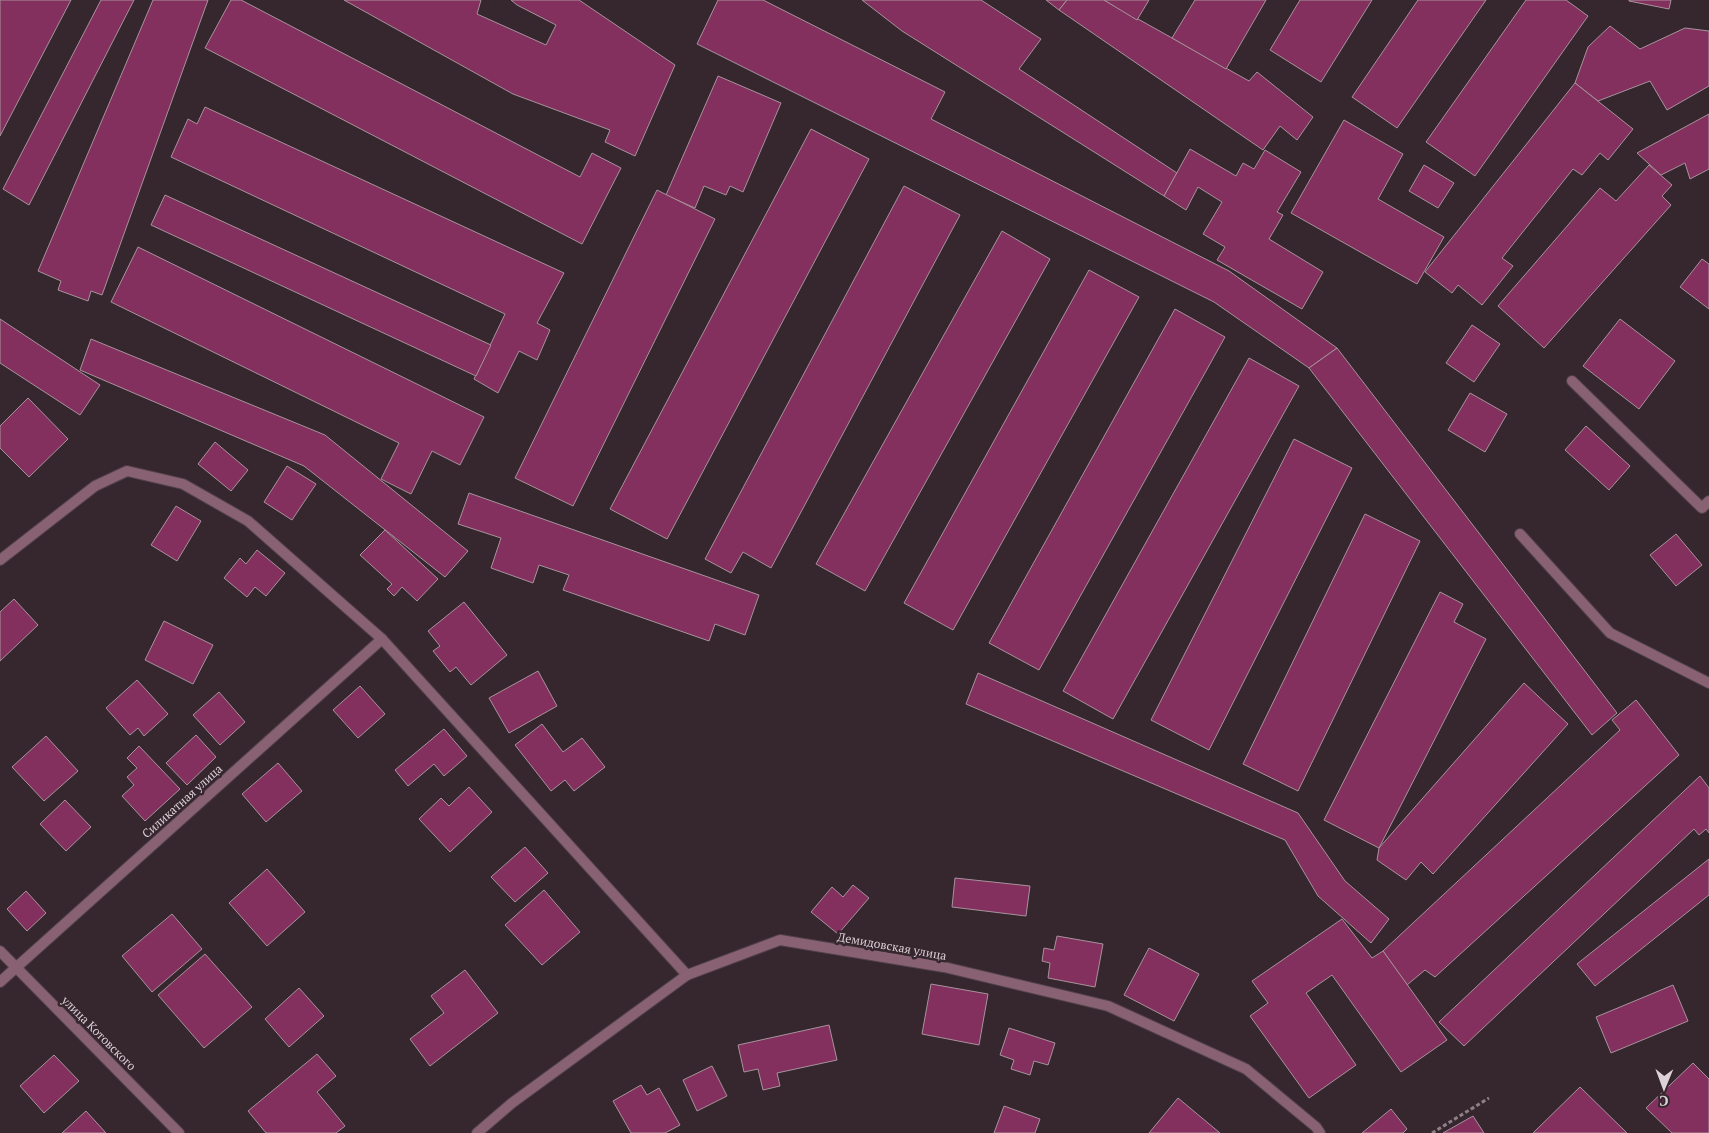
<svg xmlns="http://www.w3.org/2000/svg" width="1709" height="1133" font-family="'PT Serif',serif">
	<rect width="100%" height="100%" fill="#36262e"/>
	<g fill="#83305e" stroke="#a7939c">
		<path d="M 0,0 L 71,0 L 0,136 Z"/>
		<path d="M 101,0 L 134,0 L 29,205 L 3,189 Z"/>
		<path d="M 153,0 L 208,0 L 102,295 L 91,291 L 88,301 L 58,290 L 61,281 L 38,271 Z"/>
		<path d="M 231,0 L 241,0 L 580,177 L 592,153 L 621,168 L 582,244 L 205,48 Z"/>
		<path d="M 344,0 L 481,0 L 477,14 L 546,45 L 556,25 L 517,5 L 511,0 L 579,0 L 675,65 L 635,156 L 605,142 L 610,130 L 513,94 Z"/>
		<path d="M 718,0 L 763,0 L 945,92 L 931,119 L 1229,271 L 1337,348 L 1309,368 L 1214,302 L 697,44 Z"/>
		<path d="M 862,0 L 981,0 L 1041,39 L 1019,69 L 1177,173 L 1164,196 L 902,31 Z"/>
		<path d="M 1046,0 L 1067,0 L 1059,10 Z"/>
		<path d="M 1067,0 L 1104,0 L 1249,81 L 1257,72 L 1313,117 L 1297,140 L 1280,126 L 1263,150 L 1059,10 Z"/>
		<path d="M 1104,0 L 1149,0 L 1137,20 Z"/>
		<path d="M 1195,0 L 1266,0 L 1226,69 L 1172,38 Z"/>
		<path d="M 1300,0 L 1372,0 L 1321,82 L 1270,50 Z"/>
		<path d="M 1418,0 L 1486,0 L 1397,128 L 1352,97 Z"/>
		<path d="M 1526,0 L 1566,0 L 1588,16 L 1475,176 L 1426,142 Z"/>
		<path d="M 1629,0 L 1671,0 L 1669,9 L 1629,1 Z"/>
		<path d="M 1610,26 L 1640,49 L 1685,28 L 1709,31 L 1709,86 L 1667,110 L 1650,81 L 1598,101 L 1575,83 L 1588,47 Z"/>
		<path d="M 718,76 L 781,103 L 743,192 L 730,186 L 726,195 L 704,186 L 695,208 L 666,195 Z"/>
		<path d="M 1575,83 L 1633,129 L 1608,160 L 1600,153 L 1582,175 L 1573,169 L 1502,258 L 1513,266 L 1482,305 L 1458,285 L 1452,293 L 1425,272 Z"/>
		<path d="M 205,107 L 564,273 L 537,323 L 550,330 L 537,360 L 519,351 L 498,393 L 474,379 L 505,314 L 171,157 L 188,119 L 197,124 Z"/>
		<path d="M 1709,114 L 1709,169 L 1690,179 L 1685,163 L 1661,175 L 1637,153 Z"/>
		<path d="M 1344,120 L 1403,154 L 1378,199 L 1444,237 L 1417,284 L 1291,213 Z"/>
		<path d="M 811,129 L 869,159 L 667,539 L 610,509 Z"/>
		<path d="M 1190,149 L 1236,176 L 1243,163 L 1254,169 L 1265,150 L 1301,172 L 1277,212 L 1283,215 L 1269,239 L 1323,272 L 1302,309 L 1217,260 L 1225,247 L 1203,234 L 1222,202 L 1198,187 L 1186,210 L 1164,196 Z"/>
		<path d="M 1424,165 L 1454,183 L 1438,208 L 1409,191 Z"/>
		<path d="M 1649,165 L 1672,185 L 1662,196 L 1671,205 L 1544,348 L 1498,306 L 1600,188 L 1616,201 Z"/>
		<path d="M 904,186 L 960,215 L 771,568 L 743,552 L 731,573 L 705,559 Z"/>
		<path d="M 657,190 L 715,219 L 573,506 L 515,478 Z"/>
		<path d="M 165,195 L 491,345 L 476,376 L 151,225 Z"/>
		<path d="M 1002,231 L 1050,259 L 865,591 L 816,564 Z"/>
		<path d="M 138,247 L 484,417 L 460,465 L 432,451 L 411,494 L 381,479 L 399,443 L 111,302 Z"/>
		<path d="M 1702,259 L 1709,264 L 1709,309 L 1680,287 Z"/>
		<path d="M 1089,270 L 1139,297 L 953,630 L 904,603 Z"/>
		<path d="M 1175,309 L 1225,337 L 1039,670 L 989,643 Z"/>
		<path d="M 0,319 L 100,385 L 80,415 L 0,363 Z"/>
		<path d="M 1620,319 L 1675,361 L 1639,409 L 1583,366 Z"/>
		<path d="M 1472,325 L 1500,344 L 1474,382 L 1446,363 Z"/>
		<path d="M 91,339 L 325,435 L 468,551 L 445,577 L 304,466 L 80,370 Z"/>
		<path d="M 1337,348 L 1617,713 L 1592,735 L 1309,368 Z"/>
		<path d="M 1249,358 L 1299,386 L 1113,719 L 1063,691 Z"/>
		<path d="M 1470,393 L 1507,414 L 1485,452 L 1448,430 Z"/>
		<path d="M 28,398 L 68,439 L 29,477 L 0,448 L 0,426 Z"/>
		<path d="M 1586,426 L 1630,466 L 1609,490 L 1565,450 Z"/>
		<path d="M 1294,439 L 1352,468 L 1209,750 L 1151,720 Z"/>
		<path d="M 215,442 L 248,470 L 231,491 L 198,464 Z"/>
		<path d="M 287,466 L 316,484 L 292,520 L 264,502 Z"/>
		<path d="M 469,493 L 759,595 L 745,635 L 715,624 L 709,641 L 563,590 L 569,575 L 539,565 L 533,583 L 491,568 L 501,538 L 458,524 Z"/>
		<path d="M 176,506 L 201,521 L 177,561 L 151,545 Z"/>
		<path d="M 1365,514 L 1420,541 L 1298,791 L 1243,764 Z"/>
		<path d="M 385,530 L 438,579 L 417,601 L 402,587 L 394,596 L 387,589 L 392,584 L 360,555 Z"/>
		<path d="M 1676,534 L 1702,565 L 1676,586 L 1650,555 Z"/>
		<path d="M 257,550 L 285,573 L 266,596 L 255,587 L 247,597 L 224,578 L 240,558 L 246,564 Z"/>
		<path d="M 1440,592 L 1463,604 L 1454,622 L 1486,639 L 1379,848 L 1324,820 Z"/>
		<path d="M 14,599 L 38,625 L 0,661 L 0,612 Z"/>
		<path d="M 464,602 L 507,655 L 471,685 L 456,667 L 450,672 L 433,651 L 440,646 L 428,631 Z"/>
		<path d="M 164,621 L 213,645 L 193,684 L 145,660 Z"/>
		<path d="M 538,671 L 557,706 L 509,733 L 489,698 Z"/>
		<path d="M 978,673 L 1298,813 L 1345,881 L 1389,919 L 1371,943 L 1318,896 L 1285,840 L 966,704 Z"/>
		<path d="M 137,680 L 168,714 L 144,736 L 138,728 L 130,735 L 106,708 Z"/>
		<path d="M 1524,683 L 1568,724 L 1433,874 L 1421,862 L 1406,880 L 1377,860 L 1379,848 Z"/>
		<path d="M 360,686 L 385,714 L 358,738 L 333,710 Z"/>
		<path d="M 219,692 L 245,722 L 220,745 L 193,715 Z"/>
		<path d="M 1636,700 L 1679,755 L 1435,977 L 1425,970 L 1407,985 L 1383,951 L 1620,730 L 1612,720 Z"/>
		<path d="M 542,724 L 563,752 L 582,738 L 605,767 L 574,791 L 565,780 L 551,791 L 515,745 Z"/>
		<path d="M 444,729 L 467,756 L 444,776 L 434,764 L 408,786 L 395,770 Z"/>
		<path d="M 196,735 L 216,757 L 187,785 L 166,763 Z"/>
		<path d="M 46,736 L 78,771 L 44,801 L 12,767 Z"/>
		<path d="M 139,746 L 180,789 L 145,821 L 122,796 L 134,785 L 127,777 L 137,768 L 127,758 Z"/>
		<path d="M 278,763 L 302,791 L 266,822 L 242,794 Z"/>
		<path d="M 1700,776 L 1709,788 L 1709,833 L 1706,829 L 1699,835 L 1694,829 L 1464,1046 L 1439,1022 Z"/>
		<path d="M 469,787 L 492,812 L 450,852 L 419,819 L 441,798 L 449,806 Z"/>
		<path d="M 65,800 L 91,827 L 66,851 L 40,824 Z"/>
		<path d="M 525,847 L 548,873 L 515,902 L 491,877 Z"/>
		<path d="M 1709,859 L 1709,895 L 1595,986 L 1577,964 Z"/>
		<path d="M 267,869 L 305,912 L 267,946 L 229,903 Z"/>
		<path d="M 955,878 L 1030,886 L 1026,916 L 952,907 Z"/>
		<path d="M 853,885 L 869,898 L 838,934 L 811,912 L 832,887 L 843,897 Z"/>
		<path d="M 544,890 L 580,932 L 542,965 L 505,925 Z"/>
		<path d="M 26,891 L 46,913 L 27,931 L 7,909 Z"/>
		<path d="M 172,914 L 202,949 L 152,992 L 122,956 Z"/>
		<path d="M 1342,919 L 1372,958 L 1383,951 L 1447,1040 L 1401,1072 L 1332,975 L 1306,993 L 1356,1065 L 1309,1098 L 1250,1016 L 1268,1003 L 1252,981 Z"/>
		<path d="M 1057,936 L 1103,944 L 1095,987 L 1048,978 L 1050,963 L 1042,961 L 1044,948 L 1054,950 Z"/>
		<path d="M 1149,948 L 1199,974 L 1174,1021 L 1124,995 Z"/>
		<path d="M 205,954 L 252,1007 L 204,1048 L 158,995 Z"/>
		<path d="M 465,970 L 498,1013 L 430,1066 L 410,1039 L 444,1013 L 431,996 Z"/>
		<path d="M 931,984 L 988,994 L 979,1045 L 922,1034 Z"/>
		<path d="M 1673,985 L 1688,1021 L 1611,1053 L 1596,1017 Z"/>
		<path d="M 299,988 L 324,1016 L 289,1047 L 265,1019 Z"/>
		<path d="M 829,1025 L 837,1060 L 777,1073 L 780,1086 L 763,1090 L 758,1069 L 744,1072 L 738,1045 Z"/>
		<path d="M 1009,1028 L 1055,1043 L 1048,1065 L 1034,1061 L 1030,1075 L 1011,1069 L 1014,1060 L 1000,1055 Z"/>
		<path d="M 317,1054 L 336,1076 L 317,1092 L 345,1126 L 336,1133 L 266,1133 L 248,1111 Z"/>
		<path d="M 54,1055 L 79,1081 L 44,1113 L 20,1086 Z"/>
		<path d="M 1693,1063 L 1709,1079 L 1709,1133 L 1672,1133 L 1646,1108 Z"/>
		<path d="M 712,1066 L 727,1096 L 697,1111 L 683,1080 Z"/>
		<path d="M 641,1085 L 647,1095 L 659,1088 L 680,1125 L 665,1133 L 631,1133 L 613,1101 Z"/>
		<path d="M 1580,1087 L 1627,1133 L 1533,1133 Z"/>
		<path d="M 1178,1098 L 1220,1133 L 1149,1133 Z"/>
		<path d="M 1004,1106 L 1040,1119 L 1035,1133 L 994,1133 Z"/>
		<path d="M 1391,1109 L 1407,1129 L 1403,1133 L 1362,1133 Z"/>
		<path d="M 86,1111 L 106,1133 L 62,1133 Z"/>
		<path d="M 1473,1116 L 1484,1133 L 1443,1133 Z"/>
	</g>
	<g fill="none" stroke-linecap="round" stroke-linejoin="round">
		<g stroke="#514149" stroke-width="12">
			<g id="street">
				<path d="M 1572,381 L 1702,508 L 1709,501"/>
				<path d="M 1520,534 L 1610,633 L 1709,683"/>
				<path d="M 0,560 L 95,486 L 127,471 L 183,484 L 248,521 L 382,639 L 687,975"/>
				<path d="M 0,951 L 179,1133"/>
				<path d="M 0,982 L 382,639"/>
				<path d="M 477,1133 L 512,1103 L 687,975 L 780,940 L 944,967 L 1108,1006 L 1246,1069 L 1316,1127 L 1320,1133"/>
			</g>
		</g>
		<path stroke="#8d8086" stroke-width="3" stroke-dasharray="4 2.5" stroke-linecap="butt" d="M 1432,1133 L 1489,1098"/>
		<use href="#street" stroke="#886173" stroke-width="10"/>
	</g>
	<g text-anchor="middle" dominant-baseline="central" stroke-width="5" stroke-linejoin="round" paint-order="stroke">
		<g font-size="12" fill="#dcd1d6" stroke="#36262e">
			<text transform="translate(182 801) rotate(-42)">Силикатная улица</text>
			<text transform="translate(892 946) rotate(10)">Демидовская улица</text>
			<text transform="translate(99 1033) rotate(45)">улица Котовского</text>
		</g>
	</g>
	<g transform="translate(1664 1088) rotate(181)" stroke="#36262e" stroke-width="4" paint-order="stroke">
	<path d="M0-4L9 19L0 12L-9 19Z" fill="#dcd1d6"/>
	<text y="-8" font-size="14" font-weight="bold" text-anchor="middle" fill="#dcd1d6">С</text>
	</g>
</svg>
